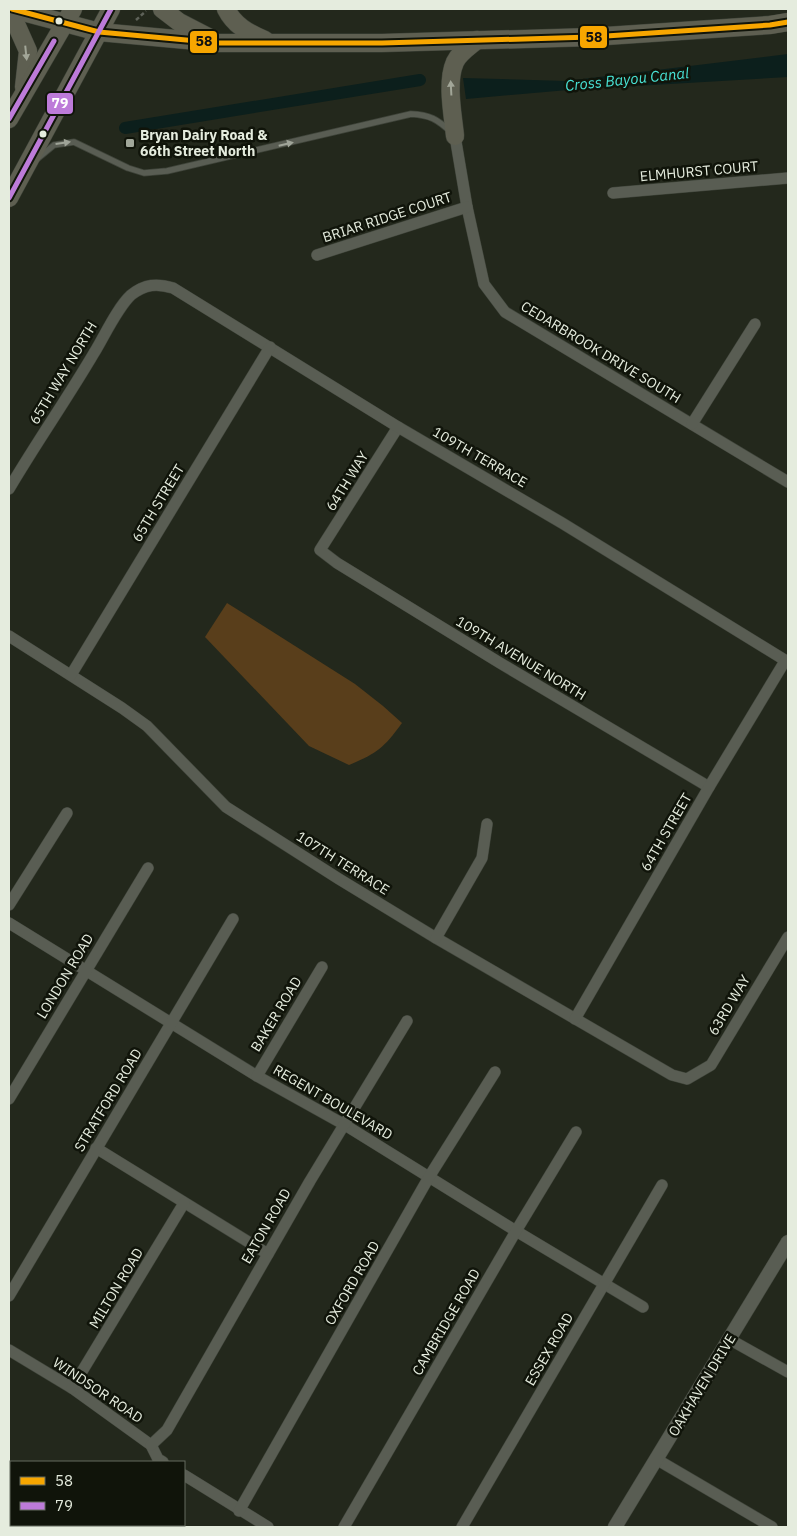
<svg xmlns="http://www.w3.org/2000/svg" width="797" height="1536" font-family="'IBM Plex Sans',sans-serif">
	<rect width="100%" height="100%" fill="#23281c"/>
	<path fill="#593e1b" d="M 227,603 L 355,684 L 383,706 L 402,723 C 383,749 377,753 349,765 L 309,746 L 205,637 Z"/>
	<path fill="#0c1f1c" d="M 788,54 L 788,77 L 568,90 L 466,99 L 463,78 L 566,81 Z"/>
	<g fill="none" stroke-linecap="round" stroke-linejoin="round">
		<path stroke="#0c1f1c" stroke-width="12" d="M 125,128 L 420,80"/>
		<g stroke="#3f443a" stroke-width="7">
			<path id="service" d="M 37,159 L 54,145 L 74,142 L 128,168 L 144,173 L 167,171 L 411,114 C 430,115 437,119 451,132"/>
		</g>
		<g stroke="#3f443a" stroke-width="12">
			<g id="minor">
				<path d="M 455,136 L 467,207 L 484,284 L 505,312 L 788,482"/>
				<path d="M 613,193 L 788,178"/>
				<path d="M 317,255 L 467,207"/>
				<path d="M 692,424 L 755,324"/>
				<path d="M 398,427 L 320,550 L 337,563 L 500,663 L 709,787"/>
				<path d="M 9,489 C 36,443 67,399 94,353 C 104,337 117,308 131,295 C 145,284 157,283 173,288 L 398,427 L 562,523 L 788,662"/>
				<path d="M 9,636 L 122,708 L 147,726 L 226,807 L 339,879 L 436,938 L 672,1075 L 687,1079 L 711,1065 L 788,937"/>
				<path d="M 71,675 L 270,347"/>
				<path d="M 9,905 L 67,813"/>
				<path d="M 9,923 L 257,1076 L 345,1125 L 516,1231 L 643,1307"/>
				<path d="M 436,938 L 482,858 L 487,824"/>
				<path d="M 575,1019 L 709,787 L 785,661"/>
				<path d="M 257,1076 L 322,967"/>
				<path d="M 9,1099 L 148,868"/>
				<path d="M 96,1148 L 268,1254"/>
				<path d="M 9,1296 L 233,919"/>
				<path d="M 729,1339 L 788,1372"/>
				<path d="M 9,1350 L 72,1388 L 151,1445 L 158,1459 L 163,1462"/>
				<path d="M 72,1388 L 184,1203"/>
				<path d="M 151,1445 L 167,1430 L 310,1181 L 407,1021"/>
				<path d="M 656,1459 L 772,1527"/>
				<path d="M 184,1475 L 268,1527"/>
				<path d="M 9,1491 L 11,1487"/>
				<path d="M 239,1511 L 429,1177 L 495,1072"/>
				<path d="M 344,1527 L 516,1231 L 576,1132"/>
				<path d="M 462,1527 L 662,1185"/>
			</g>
		</g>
		<g stroke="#3f443a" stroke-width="15">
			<path id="tertiary" d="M 615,1527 L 788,1242"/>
		</g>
		<g stroke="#3f443a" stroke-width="19">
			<g id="primary">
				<path d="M 12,9 L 99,32 L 219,43 L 382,43 L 591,37 L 770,25 L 788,22"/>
				<path d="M 162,9 L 179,22 L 210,38"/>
				<path d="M 226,9 C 234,25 248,33 265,40"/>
				<path d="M 9,19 L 16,24 L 28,51 L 24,87"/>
				<path d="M 9,119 L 73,9"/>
				<path d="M 455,136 C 453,115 446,82 455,62 C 459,53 469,47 477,40"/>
				<path d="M 9,198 L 111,9"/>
			</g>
		</g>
		<path stroke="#5e6259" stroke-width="2.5" stroke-dasharray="4 2.5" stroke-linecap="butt" d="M 136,20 L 146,11"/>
		<use href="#service" stroke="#595d53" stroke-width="5.5"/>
		<use href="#minor" stroke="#595d53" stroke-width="11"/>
		<use href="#tertiary" stroke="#595d53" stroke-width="14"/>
		<use href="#primary" stroke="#5e5f51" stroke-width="18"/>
		<g stroke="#10140a" stroke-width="9">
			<path id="bus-1" d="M 12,9 L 99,32 L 219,43 L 382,43 L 591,37 L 770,25 L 788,22"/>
		</g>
		<g stroke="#10140a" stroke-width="9">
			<g id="bus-2">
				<path d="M 9,119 L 54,41"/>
				<path d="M 9,198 L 111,9"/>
			</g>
		</g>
		<use href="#bus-1" stroke="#f7a600" stroke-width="5"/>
		<use href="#bus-2" stroke="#bd7bd9" stroke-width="5"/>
	</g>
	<defs><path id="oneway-solid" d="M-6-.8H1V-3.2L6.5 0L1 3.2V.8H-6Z" transform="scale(1.25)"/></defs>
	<g fill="#a2a698">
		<use href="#oneway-solid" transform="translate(26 53) rotate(84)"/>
		<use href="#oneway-solid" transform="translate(451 88) rotate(-93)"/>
	</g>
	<g fill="#9fa498">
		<use href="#oneway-solid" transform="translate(63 143) rotate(-8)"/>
		<use href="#oneway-solid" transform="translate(286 144) rotate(-13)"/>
	</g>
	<g fill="#e5ecde" stroke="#10140a" stroke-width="2">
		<circle cx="59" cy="21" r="4.5"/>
		<circle cx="43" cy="134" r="4.5"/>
	</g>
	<rect fill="#a1a79a" stroke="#10140a" stroke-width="2" x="125" y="138" width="10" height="10" rx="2.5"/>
	<g text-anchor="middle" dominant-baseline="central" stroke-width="5" stroke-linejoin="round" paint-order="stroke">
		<g font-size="14" font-weight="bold" fill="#e5ecde" stroke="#10140a" text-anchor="start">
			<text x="140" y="135">Bryan Dairy Road &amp;<tspan x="140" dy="16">66th Street North</tspan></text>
		</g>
		<g font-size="14" fill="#e5ecde" stroke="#10140a">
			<text transform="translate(699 171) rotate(-5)">ELMHURST COURT</text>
			<text transform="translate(387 217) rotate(-18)">BRIAR RIDGE COURT</text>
			<text transform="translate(601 352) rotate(31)">CEDARBROOK DRIVE SOUTH</text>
			<text transform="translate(63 373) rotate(-59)">65TH WAY NORTH</text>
			<text transform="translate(480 457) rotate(30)">109TH TERRACE</text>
			<text transform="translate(347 481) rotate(-58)">64TH WAY</text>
			<text transform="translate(158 503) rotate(-59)">65TH STREET</text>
			<text transform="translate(521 658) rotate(31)">109TH AVENUE NORTH</text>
			<text transform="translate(666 832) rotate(-60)">64TH STREET</text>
			<text transform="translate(343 863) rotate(32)">107TH TERRACE</text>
			<text transform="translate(65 976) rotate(-59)">LONDON ROAD</text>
			<text transform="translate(729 1005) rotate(-59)">63RD WAY</text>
			<text transform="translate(276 1014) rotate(-59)">BAKER ROAD</text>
			<text transform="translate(108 1100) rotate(-59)">STRATFORD ROAD</text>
			<text transform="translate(333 1102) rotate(30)">REGENT BOULEVARD</text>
			<text transform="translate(266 1226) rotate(-60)">EATON ROAD</text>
			<text transform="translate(352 1283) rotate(-60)">OXFORD ROAD</text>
			<text transform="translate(116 1288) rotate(-59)">MILTON ROAD</text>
			<text transform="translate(446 1322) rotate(-60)">CAMBRIDGE ROAD</text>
			<text transform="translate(549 1349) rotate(-60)">ESSEX ROAD</text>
			<text transform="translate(702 1385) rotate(-59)">OAKHAVEN DRIVE</text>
			<text transform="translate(98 1390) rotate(34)">WINDSOR ROAD</text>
		</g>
		<g font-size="15" font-style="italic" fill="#48e2d5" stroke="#10140a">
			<text transform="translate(627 79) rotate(-6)">Cross Bayou Canal</text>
		</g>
	</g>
	<g stroke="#10140a" stroke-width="2">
		<rect x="579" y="25" width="29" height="24" rx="5" fill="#f7a600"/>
		<rect x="189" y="30" width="29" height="24" rx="5" fill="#f7a600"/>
		<rect x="46" y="92" width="28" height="23" rx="5" fill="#bd7bd9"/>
	</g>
	<g font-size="14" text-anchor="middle" font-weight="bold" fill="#fff">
		<text x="60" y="108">79</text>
	</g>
	<g font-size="14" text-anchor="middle" font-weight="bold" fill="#111">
		<text x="594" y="42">58</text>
		<text x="204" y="46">58</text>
	</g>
	<rect width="797" height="1536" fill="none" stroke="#e5ecde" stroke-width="20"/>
	<rect x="10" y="1461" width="175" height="65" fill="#10140a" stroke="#656a5f"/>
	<rect x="20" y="1477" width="25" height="8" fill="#f7a600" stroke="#656a5f"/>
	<text x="55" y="1486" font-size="15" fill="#e5ecde">58</text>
	<rect x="20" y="1502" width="25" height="8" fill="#bd7bd9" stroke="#656a5f"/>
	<text x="55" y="1511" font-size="15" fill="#e5ecde">79</text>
</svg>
